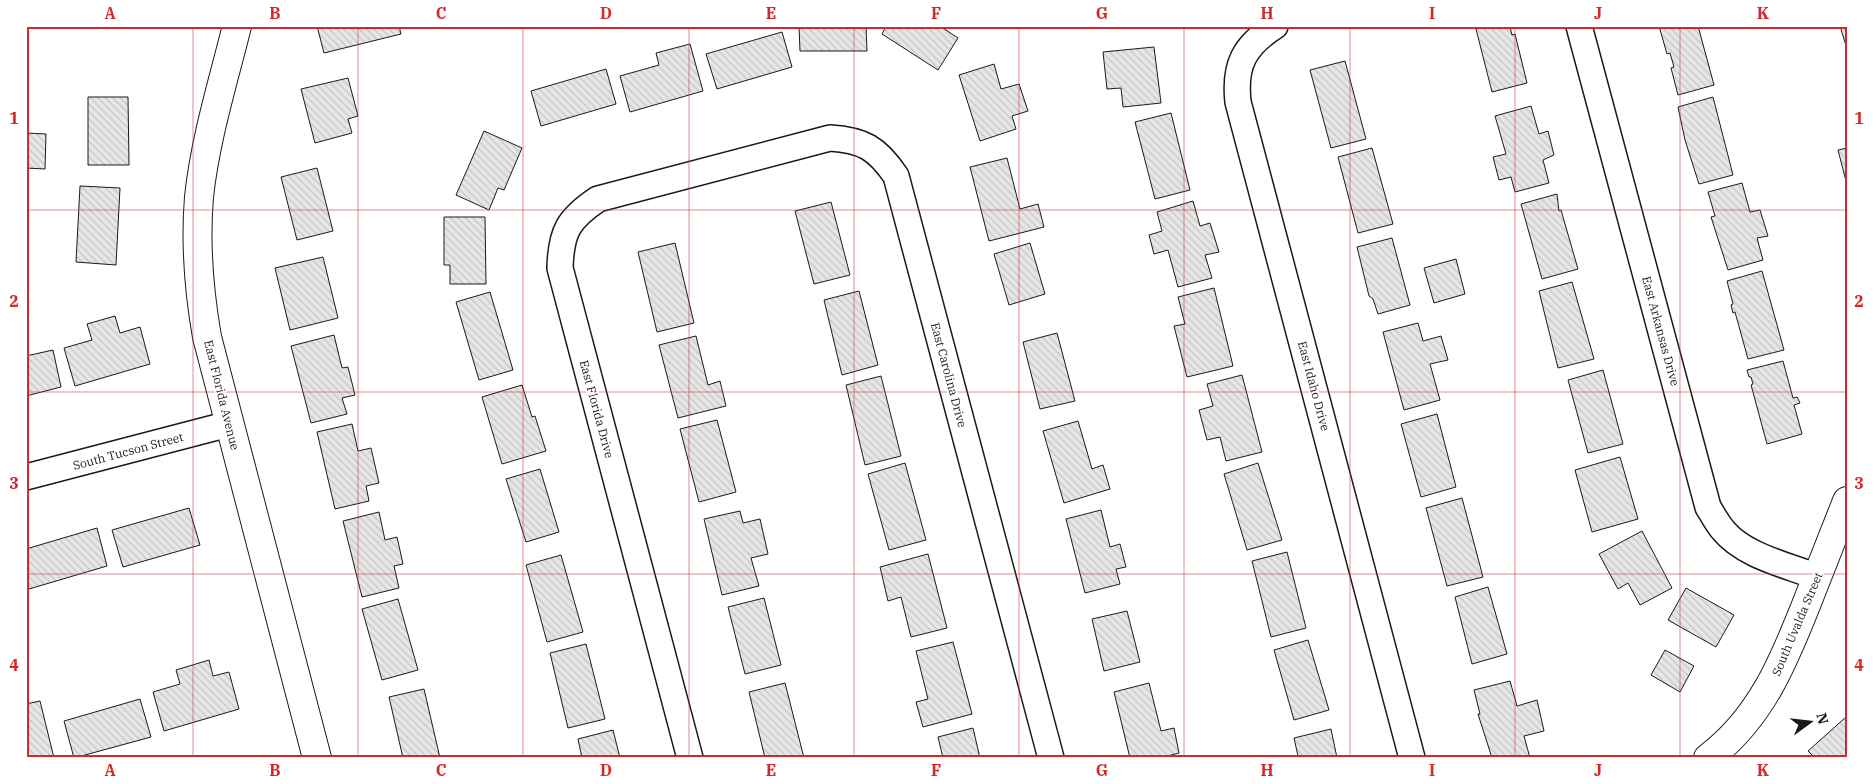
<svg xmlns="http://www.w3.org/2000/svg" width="1873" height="784" font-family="'IBM Plex Serif',serif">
	<defs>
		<pattern id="building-back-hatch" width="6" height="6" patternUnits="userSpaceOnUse" patternTransform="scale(1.25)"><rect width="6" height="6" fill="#e6e6e6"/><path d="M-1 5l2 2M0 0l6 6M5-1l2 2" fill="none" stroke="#c5c5c5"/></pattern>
	</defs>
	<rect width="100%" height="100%" fill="#fff"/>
	<g fill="url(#building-back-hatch)" stroke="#1a1a1a">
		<path d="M 317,26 L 399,26 L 401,34 L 324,53 Z"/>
		<path d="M 799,26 L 866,26 L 867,51 L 800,51 Z"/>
		<path d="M 886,26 L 940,26 L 958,38 L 938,70 L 882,34 Z"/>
		<path d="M 1485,26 L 1513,26 L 1510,27 L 1512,35 L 1515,34 L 1527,83 L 1492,92 L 1476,29 Z"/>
		<path d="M 1659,26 L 1698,26 L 1714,85 L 1678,95 L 1671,68 L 1674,67 L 1670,53 L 1667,54 Z"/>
		<path d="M 1840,26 L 1847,26 L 1847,49 Z"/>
		<path d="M 782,32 L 792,67 L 717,89 L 706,54 Z"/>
		<path d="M 690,44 L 703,91 L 630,112 L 620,76 L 659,65 L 656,53 Z"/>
		<path d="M 1154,47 L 1161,103 L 1123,107 L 1121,88 L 1107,89 L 1103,52 Z"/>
		<path d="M 1345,61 L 1366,139 L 1331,148 L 1310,70 Z"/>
		<path d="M 994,64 L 1001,89 L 1019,84 L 1028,111 L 1012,116 L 1016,129 L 980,141 L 959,75 Z"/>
		<path d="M 606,69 L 616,104 L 541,126 L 531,91 Z"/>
		<path d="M 348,78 L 358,116 L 348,119 L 352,133 L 315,143 L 301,89 Z"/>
		<path d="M 88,97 L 128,97 L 129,165 L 88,165 Z"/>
		<path d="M 1713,97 L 1733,175 L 1699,184 L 1685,140 L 1678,107 Z"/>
		<path d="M 1531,106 L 1539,134 L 1548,131 L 1554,155 L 1543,160 L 1549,183 L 1515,192 L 1511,177 L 1499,180 L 1493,157 L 1506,154 L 1495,116 Z"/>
		<path d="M 1171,113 L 1190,190 L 1155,199 L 1135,122 Z"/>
		<path d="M 484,131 L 522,148 L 504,190 L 498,188 L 489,210 L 456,195 Z"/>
		<path d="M 26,133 L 46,134 L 45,169 L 26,168 Z"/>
		<path d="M 1372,148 L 1393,224 L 1358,233 L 1338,157 Z"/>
		<path d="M 1847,148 L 1847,181 L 1846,181 L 1838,150 Z"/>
		<path d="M 1007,158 L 1020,209 L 1038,204 L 1044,227 L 989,241 L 970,167 Z"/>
		<path d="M 317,168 L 333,231 L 297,240 L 281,177 Z"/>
		<path d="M 1742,183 L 1750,212 L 1760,210 L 1768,236 L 1757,238 L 1763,260 L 1728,270 L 1711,217 L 1715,216 L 1708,192 Z"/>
		<path d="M 80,186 L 120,188 L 116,265 L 76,262 Z"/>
		<path d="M 1557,194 L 1559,211 L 1561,210 L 1578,269 L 1542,279 L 1521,204 Z"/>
		<path d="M 1193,201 L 1200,226 L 1210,223 L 1219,252 L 1205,255 L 1212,278 L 1178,287 L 1168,250 L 1154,254 L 1149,235 L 1162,231 L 1157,212 Z"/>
		<path d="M 831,202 L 850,275 L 814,284 L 795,211 Z"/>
		<path d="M 444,217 L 485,217 L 486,284 L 450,284 L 450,265 L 444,265 Z"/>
		<path d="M 1392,238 L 1410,305 L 1378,314 L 1373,299 L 1369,296 L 1357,247 Z"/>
		<path d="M 675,243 L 694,323 L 657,332 L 638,252 Z"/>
		<path d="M 1030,243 L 1045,294 L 1009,305 L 994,254 Z"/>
		<path d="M 323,257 L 338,318 L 290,330 L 275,268 Z"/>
		<path d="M 1456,259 L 1465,294 L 1434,303 L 1424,268 Z"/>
		<path d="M 1762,271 L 1784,350 L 1748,359 L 1735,312 L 1733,313 L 1731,305 L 1733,304 L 1727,281 Z"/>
		<path d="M 1572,282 L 1594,359 L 1558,368 L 1539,291 Z"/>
		<path d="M 1214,288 L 1233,366 L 1187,377 L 1174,326 L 1185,324 L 1178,297 Z"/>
		<path d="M 859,291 L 878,365 L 842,375 L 824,300 Z"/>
		<path d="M 490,292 L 513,370 L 479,380 L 456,302 Z"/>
		<path d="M 115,316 L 120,333 L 140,327 L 150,364 L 75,386 L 64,348 L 92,340 L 87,324 Z"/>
		<path d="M 1418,323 L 1423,341 L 1441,336 L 1448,360 L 1430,364 L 1440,400 L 1404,410 L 1383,332 Z"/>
		<path d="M 1057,333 L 1075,401 L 1040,409 L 1023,342 Z"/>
		<path d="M 334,335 L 342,368 L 348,367 L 355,395 L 342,398 L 347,414 L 311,423 L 291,346 Z"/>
		<path d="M 696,336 L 708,385 L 720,381 L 726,406 L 678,418 L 659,345 Z"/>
		<path d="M 53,350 L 61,387 L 26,396 L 26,356 Z"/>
		<path d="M 1783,361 L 1793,398 L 1797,397 L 1800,403 L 1794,405 L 1802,434 L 1767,444 L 1751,385 L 1753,384 L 1751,377 L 1749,377 L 1747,370 Z"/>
		<path d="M 1603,370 L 1623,444 L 1588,453 L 1568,380 Z"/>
		<path d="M 1242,375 L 1262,452 L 1226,461 L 1220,437 L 1207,440 L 1199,410 L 1213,406 L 1207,384 Z"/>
		<path d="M 881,376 L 901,456 L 865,465 L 846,385 Z"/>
		<path d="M 522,385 L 532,417 L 535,416 L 546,451 L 502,464 L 482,397 Z"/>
		<path d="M 1437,414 L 1456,487 L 1421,497 L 1401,424 Z"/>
		<path d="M 717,420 L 736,492 L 699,502 L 680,429 Z"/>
		<path d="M 1078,421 L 1092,469 L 1103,465 L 1110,489 L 1064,503 L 1043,431 Z"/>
		<path d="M 352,424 L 358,451 L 371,448 L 379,483 L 366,486 L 369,501 L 335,509 L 317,432 Z"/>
		<path d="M 1620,457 L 1638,519 L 1592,532 L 1575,470 Z"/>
		<path d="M 905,463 L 926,540 L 889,550 L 868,474 Z"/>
		<path d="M 1258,463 L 1282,540 L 1247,550 L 1224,474 Z"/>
		<path d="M 540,469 L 559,532 L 526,542 L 506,479 Z"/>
		<path d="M 1462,498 L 1483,577 L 1447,586 L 1426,508 Z"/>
		<path d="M 189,508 L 200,545 L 123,567 L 112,530 Z"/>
		<path d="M 1101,510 L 1110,547 L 1120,544 L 1126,567 L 1116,569 L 1120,584 L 1085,593 L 1066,519 Z"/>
		<path d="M 740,511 L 743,523 L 760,519 L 768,554 L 751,558 L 759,586 L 722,595 L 704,519 Z"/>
		<path d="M 379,512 L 385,540 L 397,537 L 403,564 L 394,566 L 399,588 L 362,597 L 343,521 Z"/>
		<path d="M 97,528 L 107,566 L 29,589 L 26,580 L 26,549 Z"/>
		<path d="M 1642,531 L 1672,588 L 1640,605 L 1628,583 L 1618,589 L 1599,554 Z"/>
		<path d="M 1287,552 L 1306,628 L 1271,637 L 1252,561 Z"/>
		<path d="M 928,554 L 947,628 L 911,637 L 901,597 L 888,601 L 880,567 Z"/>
		<path d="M 561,555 L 583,632 L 547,642 L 526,565 Z"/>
		<path d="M 1488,587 L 1507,654 L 1472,664 L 1455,597 Z"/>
		<path d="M 1686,588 L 1734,615 L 1716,647 L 1668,620 Z"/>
		<path d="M 764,598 L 781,665 L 745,674 L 728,607 Z"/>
		<path d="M 398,599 L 418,670 L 382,680 L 362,609 Z"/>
		<path d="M 1127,611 L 1140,662 L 1104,671 L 1092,619 Z"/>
		<path d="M 1308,640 L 1329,710 L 1294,720 L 1274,650 Z"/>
		<path d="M 953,642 L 972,714 L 923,727 L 916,702 L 928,699 L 916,651 Z"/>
		<path d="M 586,644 L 605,719 L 568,728 L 550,653 Z"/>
		<path d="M 1665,650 L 1694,666 L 1680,692 L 1651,675 Z"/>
		<path d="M 209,660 L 213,676 L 229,672 L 239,709 L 164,731 L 153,692 L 180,684 L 176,670 Z"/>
		<path d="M 1510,681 L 1517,706 L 1537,700 L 1544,731 L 1524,736 L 1530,758 L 1492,758 L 1478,714 L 1480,714 L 1474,690 Z"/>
		<path d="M 785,683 L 804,758 L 765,758 L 749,692 Z"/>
		<path d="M 1149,683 L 1161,731 L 1174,728 L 1179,753 L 1160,758 L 1130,758 L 1114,692 Z"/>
		<path d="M 424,689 L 440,758 L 403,758 L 389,697 Z"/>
		<path d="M 140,699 L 151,737 L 74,758 L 64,721 Z"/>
		<path d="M 40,701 L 54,758 L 26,758 L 26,704 Z"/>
		<path d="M 1846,717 L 1847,758 L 1809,758 L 1812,755 L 1808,751 Z"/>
		<path d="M 973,728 L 980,758 L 943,758 L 938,737 Z"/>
		<path d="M 1331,729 L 1337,758 L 1290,758 L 1298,756 L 1294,738 Z"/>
		<path d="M 613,730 L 620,758 L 582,758 L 578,739 Z"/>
	</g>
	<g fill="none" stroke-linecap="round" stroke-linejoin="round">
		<g stroke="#1a1a1a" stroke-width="28">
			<g id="minor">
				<path d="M 1275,26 C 1244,46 1234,65 1238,102 L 1412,758"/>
				<path d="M 1579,26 L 1708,507 C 1713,515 1717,523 1723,530 C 1744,556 1787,565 1817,577"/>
				<path d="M 26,477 L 229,424"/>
				<path d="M 690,758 L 560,268 C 561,232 568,219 598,199 L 830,138 C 863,140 877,148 896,176 L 1051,758"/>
			</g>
		</g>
		<g stroke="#1a1a1a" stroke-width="30">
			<g id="tertiary">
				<path d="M 237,26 C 223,82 205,140 199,197 C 195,245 199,291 207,337 L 317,758"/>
				<path d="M 1708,758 C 1760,719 1783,663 1806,605 C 1820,570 1833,536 1847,501"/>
			</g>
		</g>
		<use href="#minor" stroke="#fff" stroke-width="25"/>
		<use href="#tertiary" stroke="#fff" stroke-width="28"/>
	</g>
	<path fill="none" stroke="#d62828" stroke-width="1" stroke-opacity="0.55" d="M 193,26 L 193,758M 358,26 L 358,758M 523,26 L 523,758M 689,26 L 689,758M 854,26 L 854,758M 1019,26 L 1019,758M 1184,26 L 1184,758M 1350,26 L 1350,758M 1515,26 L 1515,758M 1680,26 L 1680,758M 26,210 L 1847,210M 26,392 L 1847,392M 26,574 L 1847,574"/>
	<g text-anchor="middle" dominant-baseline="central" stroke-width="4" stroke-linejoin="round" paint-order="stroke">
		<g font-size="12" fill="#1a1a1a" stroke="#fff">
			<text transform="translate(1661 331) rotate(75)">East Arkansas Drive</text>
			<text transform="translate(949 375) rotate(75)">East Carolina Drive</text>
			<text transform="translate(1314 386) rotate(75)">East Idaho Drive</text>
			<text transform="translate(222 395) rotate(76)">East Florida Avenue</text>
			<text transform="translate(597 409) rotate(75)">East Florida Drive</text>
			<text transform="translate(128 451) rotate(-15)">South Tucson Street</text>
			<text transform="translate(1797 624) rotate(-67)">South Uvalda Street</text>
		</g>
	</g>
	<rect width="1873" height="784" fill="none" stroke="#ffffff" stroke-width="55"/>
	<g transform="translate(1810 722) rotate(75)" stroke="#ffffff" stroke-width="4" paint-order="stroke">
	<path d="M0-4L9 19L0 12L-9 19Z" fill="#1a1a1a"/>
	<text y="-8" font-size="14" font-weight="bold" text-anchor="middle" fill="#1a1a1a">N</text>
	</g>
	<rect x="28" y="28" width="1818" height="728" fill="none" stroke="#d62828" stroke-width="2"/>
	<g font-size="16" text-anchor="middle" font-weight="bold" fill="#d62828">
		<text x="110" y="19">A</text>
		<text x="275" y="19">B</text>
		<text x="441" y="19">C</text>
		<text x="606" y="19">D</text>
		<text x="771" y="19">E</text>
		<text x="936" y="19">F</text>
		<text x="1102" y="19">G</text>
		<text x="1267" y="19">H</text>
		<text x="1432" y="19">I</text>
		<text x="1598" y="19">J</text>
		<text x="1763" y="19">K</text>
		<text x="14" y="124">1</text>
		<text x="1859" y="124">1</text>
		<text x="14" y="307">2</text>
		<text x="1859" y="307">2</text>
		<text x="14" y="489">3</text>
		<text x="1859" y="489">3</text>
		<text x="14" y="671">4</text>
		<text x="1859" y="671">4</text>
		<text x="110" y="776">A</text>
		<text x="275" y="776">B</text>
		<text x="441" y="776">C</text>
		<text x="606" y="776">D</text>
		<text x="771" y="776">E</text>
		<text x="936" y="776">F</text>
		<text x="1102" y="776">G</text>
		<text x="1267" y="776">H</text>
		<text x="1432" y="776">I</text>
		<text x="1598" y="776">J</text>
		<text x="1763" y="776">K</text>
	</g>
</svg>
